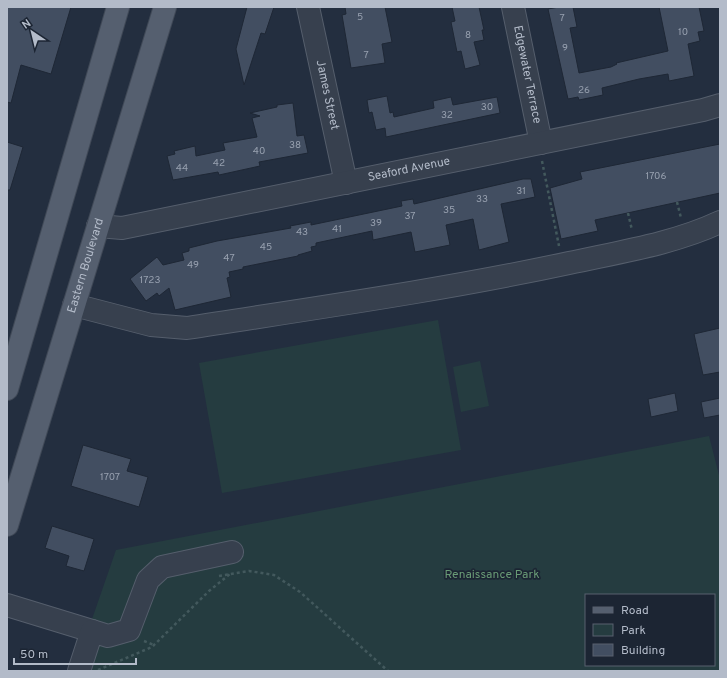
<svg xmlns="http://www.w3.org/2000/svg" width="727" height="678" font-family="Overpass,sans-serif">
	<rect width="100%" height="100%" fill="#232e3f"/>
	<g fill="#253c40" fill-rule="evenodd">
		<path d="M 438,320 L 461,450 L 222,493 L 199,363 Z"/>
		<path d="M 480,361 L 489,406 L 461,412 L 453,367 Z"/>
		<path d="M 709,436 L 720,479 L 720,671 L 74,671 L 116,550 ZM 586,595 L 714,595 L 714,665 L 586,665 Z"/>
	</g>
	<g fill="#424e61" stroke="#1e2735">
		<path d="M 7,7 L 71,7 L 51,74 L 21,65 L 11,103 L 7,102 Z"/>
		<path d="M 247,7 L 274,7 L 265,34 L 261,33 L 244,85 L 236,49 Z"/>
		<path d="M 345,7 L 385,7 L 392,42 L 382,44 L 385,63 L 351,68 L 342,15 L 346,14 Z"/>
		<path d="M 452,7 L 479,7 L 484,30 L 482,30 L 484,40 L 474,42 L 480,65 L 465,69 L 461,51 L 457,52 L 451,22 L 455,21 Z"/>
		<path d="M 559,7 L 573,7 L 577,27 L 570,28 L 579,73 L 611,67 L 617,64 L 616,63 L 668,51 L 659,7 L 699,7 L 704,31 L 698,32 L 700,41 L 688,44 L 694,76 L 669,81 L 668,74 L 639,79 L 602,88 L 603,95 L 579,100 L 578,97 L 568,99 L 548,9 Z"/>
		<path d="M 387,96 L 390,113 L 393,112 L 394,117 L 434,108 L 433,101 L 451,97 L 453,105 L 497,97 L 500,113 L 386,137 L 385,128 L 376,130 L 372,112 L 369,113 L 367,100 Z"/>
		<path d="M 293,103 L 297,136 L 304,135 L 308,153 L 259,162 L 260,166 L 219,175 L 218,172 L 173,180 L 167,156 L 175,154 L 174,151 L 195,146 L 196,156 L 225,150 L 223,143 L 257,137 L 252,118 L 260,116 L 250,113 L 277,107 L 277,105 Z"/>
		<path d="M 7,142 L 23,147 L 10,190 L 7,190 Z"/>
		<path d="M 720,144 L 720,193 L 595,220 L 598,231 L 561,239 L 550,188 L 582,179 L 580,172 Z"/>
		<path d="M 523,179 L 531,179 L 535,197 L 501,204 L 509,242 L 479,250 L 473,219 L 446,225 L 450,245 L 415,252 L 411,232 L 373,240 L 372,231 L 316,243 L 316,246 L 311,247 L 312,251 L 298,255 L 298,256 L 243,267 L 243,269 L 229,272 L 230,277 L 227,278 L 231,297 L 175,310 L 169,288 L 159,296 L 157,293 L 146,301 L 130,279 L 157,257 L 163,265 L 184,260 L 182,253 L 189,251 L 189,248 L 217,241 L 291,228 L 290,226 L 311,222 L 311,225 L 402,206 L 401,201 L 413,199 L 414,204 Z"/>
		<path d="M 720,328 L 720,372 L 703,375 L 694,334 Z"/>
		<path d="M 675,393 L 678,411 L 651,417 L 648,399 Z"/>
		<path d="M 720,398 L 720,415 L 704,418 L 701,402 Z"/>
		<path d="M 83,445 L 131,459 L 127,471 L 148,477 L 139,507 L 71,486 Z"/>
		<path d="M 52,526 L 94,539 L 84,571 L 66,566 L 69,556 L 45,548 Z"/>
	</g>
	<g fill="none" stroke-linecap="round" stroke-linejoin="round">
		<g stroke="#555e6c" stroke-width="24">
			<g id="minor">
				<path id="s1" d="M 308,7 L 346,183"/>
				<path id="s2" d="M 513,7 L 541,143"/>
				<path id="s3" d="M 98,226 L 122,228 L 703,110 L 720,105"/>
				<path d="M 74,305 L 151,325 L 187,328 C 315,308 443,290 569,263 C 619,252 673,244 720,222"/>
				<path d="M 7,605 L 92,631"/>
				<path d="M 79,671 L 92,631 L 108,636 L 129,630 L 148,580 L 162,567 L 232,552"/>
			</g>
		</g>
		<g stroke="#404957" stroke-width="24">
			<g id="major">
				<path d="M 7,389 L 118,7"/>
				<path id="s4" d="M 7,525 L 165,7"/>
			</g>
		</g>
		<g stroke="#43595d" stroke-width="2.5" stroke-dasharray="3 3" stroke-linecap="butt">
			<path d="M 542,161 L 559,246"/>
			<path d="M 677,202 L 681,218"/>
			<path d="M 628,213 L 632,230"/>
			<path d="M 219,576 L 249,571 L 274,575 L 300,592 L 388,671"/>
			<path d="M 144,641 L 154,645"/>
			<path d="M 98,670 L 152,647 L 209,591 L 230,574"/>
		</g>
		<use href="#minor" stroke="#37404e" stroke-width="22"/>
		<use href="#major" stroke="#555f6f" stroke-width="22"/>
	</g>
	<g text-anchor="middle" dominant-baseline="central" stroke-width="3.5" stroke-linejoin="round" paint-order="stroke">
		<g font-size="10" fill="#97a0af">
			<text x="360" y="17">5</text>
			<text x="562" y="18">7</text>
			<text x="683" y="32">10</text>
			<text x="468" y="35">8</text>
			<text x="565" y="48">9</text>
			<text x="366" y="55">7</text>
			<text x="584" y="90">26</text>
			<text x="487" y="107">30</text>
			<text x="447" y="115">32</text>
			<text x="295" y="145">38</text>
			<text x="259" y="151">40</text>
			<text x="219" y="163">42</text>
			<text x="182" y="168">44</text>
			<text x="656" y="176">1706</text>
			<text x="521" y="191">31</text>
			<text x="482" y="199">33</text>
			<text x="449" y="210">35</text>
			<text x="410" y="216">37</text>
			<text x="376" y="223">39</text>
			<text x="337" y="229">41</text>
			<text x="302" y="232">43</text>
			<text x="266" y="247">45</text>
			<text x="229" y="258">47</text>
			<text x="193" y="265">49</text>
			<text x="150" y="280">1723</text>
			<text x="110" y="477">1707</text>
		</g>
		<g font-size="12" fill="#b3bbc9" stroke="#1c2533">
			<text stroke="none"><textPath href="#s2" startOffset="69">Edgewater Terrace</textPath></text>
			<text stroke="none"><textPath href="#s1" startOffset="90">James Street</textPath></text>
			<text stroke="none"><textPath href="#s3" startOffset="317">Seaford Avenue</textPath></text>
			<text stroke="none"><textPath href="#s4" startOffset="271">Eastern Boulevard</textPath></text>
		</g>
		<g font-size="12" fill="#699b76" stroke="#1c2533">
			<text x="492" y="575">Renaissance Park</text>
		</g>
	</g>
	<rect width="727" height="678" fill="none" stroke="#b3bbc9" stroke-width="16"/>
	<rect x="585" y="594" width="130" height="72" fill="#1c2533" stroke="#58616f"/>
	<rect x="593" y="607" width="20" height="6" fill="#555f6f" stroke="#58616f"/>
	<text x="621" y="614" font-size="12" fill="#b3bbc9">Road</text>
	<rect x="593" y="624" width="20" height="12" fill="#253c40" stroke="#58616f"/>
	<text x="621" y="634" font-size="12" fill="#b3bbc9">Park</text>
	<rect x="593" y="644" width="20" height="12" fill="#424e61" stroke="#58616f"/>
	<text x="621" y="654" font-size="12" fill="#b3bbc9">Building</text>
	<g transform="translate(32 32) rotate(325)" stroke="#1c2533" stroke-width="3" paint-order="stroke">
	<path d="M0-3L7 15L0 10L-7 15Z" fill="#b3bbc9"/>
	<text y="-6" font-size="11" font-weight="bold" text-anchor="middle" fill="#b3bbc9">N</text>
	</g>
	<path d="M14 658v6h122v-6" fill="none" stroke="#b3bbc9" stroke-width="2"/>
	<text x="20" y="658" font-size="12" fill="#b3bbc9" stroke="#1c2533" stroke-width="3" paint-order="stroke">50 m</text>
</svg>
